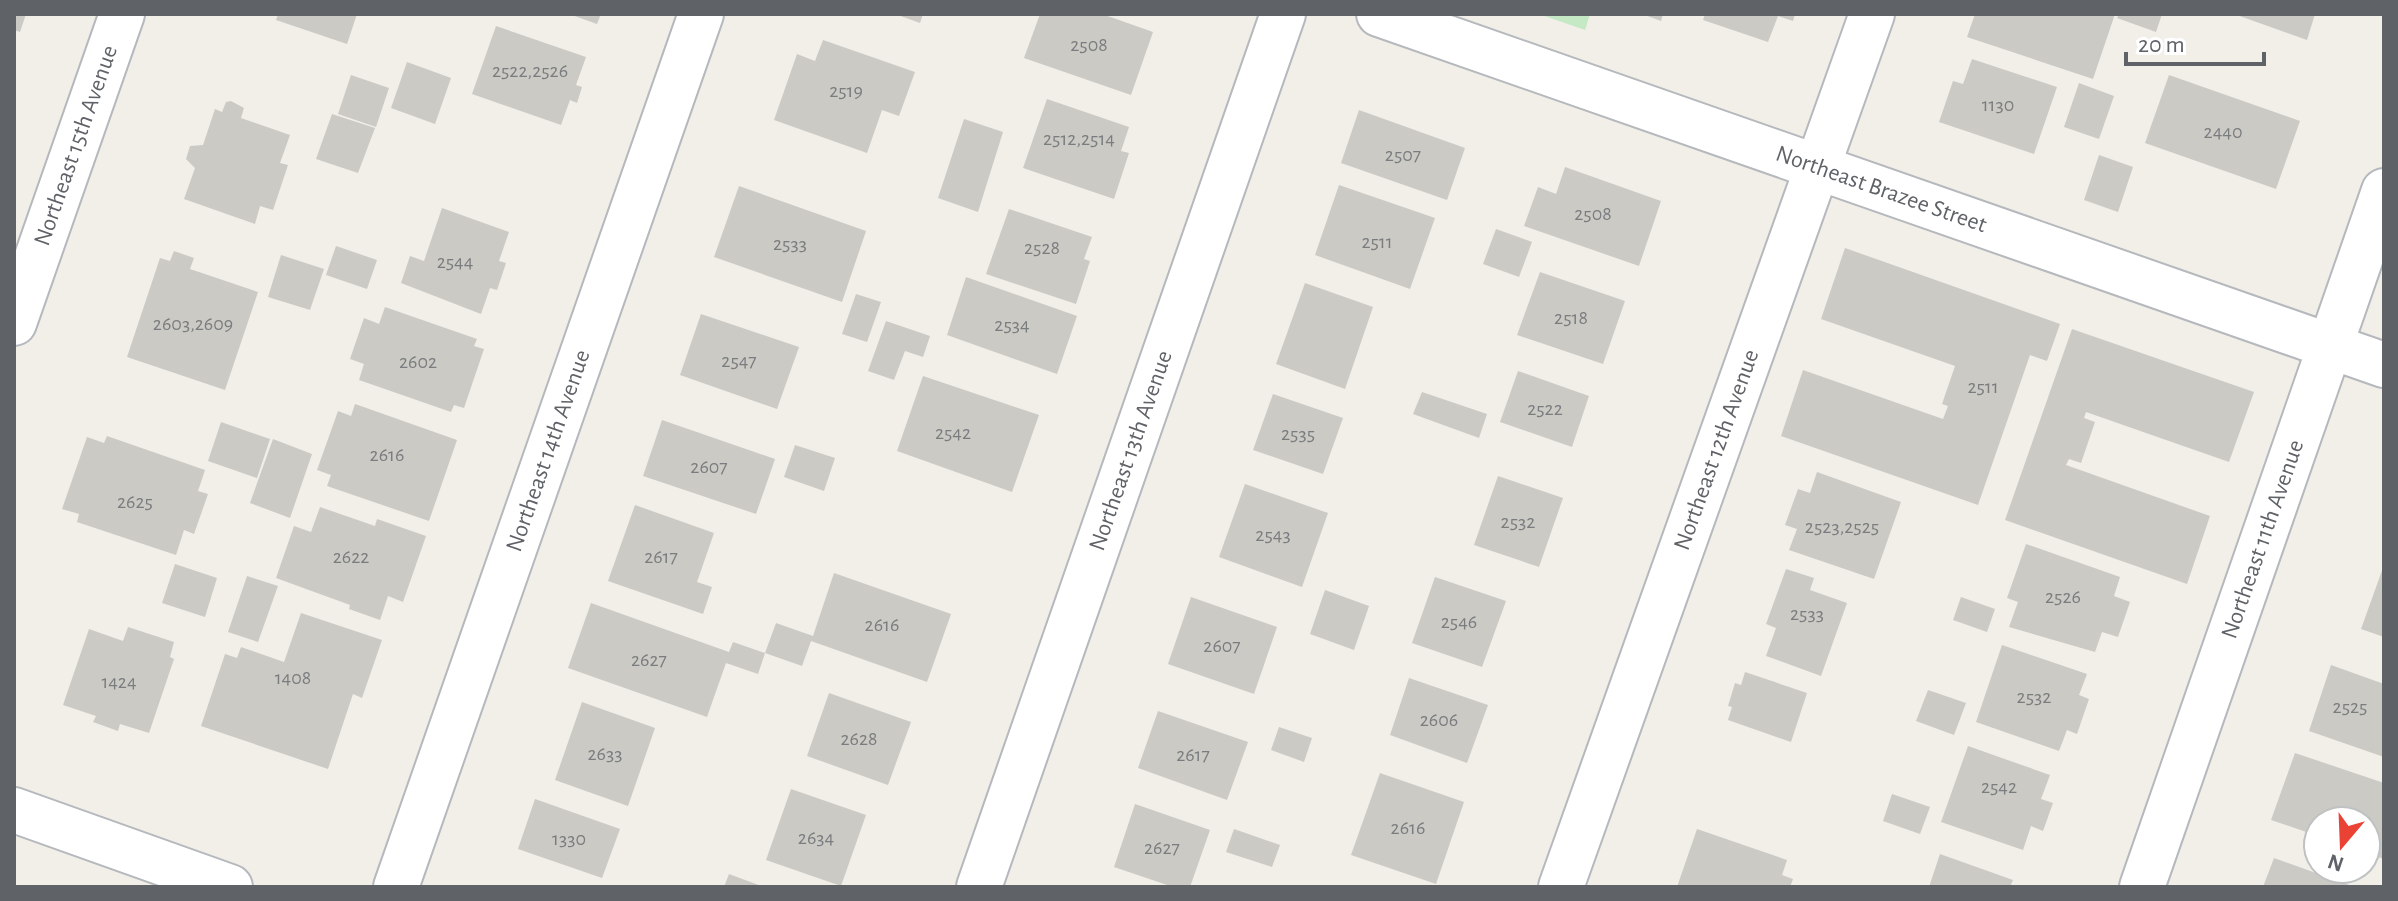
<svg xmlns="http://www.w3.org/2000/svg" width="2398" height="901" font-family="'Alegreya Sans',sans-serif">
	<rect width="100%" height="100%" fill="#f1efe8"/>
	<path fill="#c5e8c5" d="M 1539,14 L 1590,14 L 1585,30 Z"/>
	<g fill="#cccac5">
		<path d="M 14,14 L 26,14 L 20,32 L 14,30 Z"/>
		<path d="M 278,14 L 357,14 L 347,44 L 276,20 Z"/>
		<path d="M 569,14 L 601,14 L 597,24 Z"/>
		<path d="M 895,14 L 923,14 L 920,23 Z"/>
		<path d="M 1040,14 L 1102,14 L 1153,32 L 1131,95 L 1024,58 Z"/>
		<path d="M 1642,14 L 1663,14 L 1661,21 Z"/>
		<path d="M 1705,14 L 1795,14 L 1793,21 L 1778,16 L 1768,42 L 1703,20 Z"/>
		<path d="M 1975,14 L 2115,14 L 2093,79 L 1967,37 Z"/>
		<path d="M 2119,14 L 2162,14 L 2156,32 L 2117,18 Z"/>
		<path d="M 2234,14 L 2315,14 L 2307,40 Z"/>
		<path d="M 496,26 L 586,57 L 576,85 L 582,87 L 577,103 L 570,100 L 561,125 L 472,94 Z"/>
		<path d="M 823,40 L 915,72 L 899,116 L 882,110 L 867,153 L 774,120 L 797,54 L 815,61 Z"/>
		<path d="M 1972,59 L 2057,87 L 2034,154 L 1939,122 L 1953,81 L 1963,84 Z"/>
		<path d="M 407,62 L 451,78 L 435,124 L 391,108 Z"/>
		<path d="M 351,75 L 389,88 L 376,127 L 338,114 Z"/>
		<path d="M 2169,75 L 2300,121 L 2276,189 L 2145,143 Z"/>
		<path d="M 2079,83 L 2114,96 L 2099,139 L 2064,127 Z"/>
		<path d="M 1047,99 L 1129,127 L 1121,151 L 1129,153 L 1114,199 L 1023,168 Z"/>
		<path d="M 231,101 L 244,108 L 241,118 L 290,135 L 280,163 L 288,165 L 273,210 L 260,206 L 255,224 L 184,199 L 195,168 L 186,159 L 190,146 L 203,145 L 215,109 L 222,112 L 226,102 Z"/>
		<path d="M 1359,110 L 1465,148 L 1447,200 L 1341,163 Z"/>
		<path d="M 332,114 L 375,128 L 358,173 L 316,159 Z"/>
		<path d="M 964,119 L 1003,132 L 978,212 L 938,198 Z"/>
		<path d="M 2099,155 L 2133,167 L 2118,212 L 2084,200 Z"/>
		<path d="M 1565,167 L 1661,201 L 1639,266 L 1524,226 L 1538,187 L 1556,194 Z"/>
		<path d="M 1339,185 L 1435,218 L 1410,289 L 1315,255 Z"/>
		<path d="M 739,186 L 866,231 L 842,302 L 714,257 Z"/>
		<path d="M 442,208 L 509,232 L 499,261 L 506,263 L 497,290 L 490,288 L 481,314 L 401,283 L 410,256 L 424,261 Z"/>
		<path d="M 1009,209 L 1092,237 L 1084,259 L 1090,261 L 1076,304 L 986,274 Z"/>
		<path d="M 1496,229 L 1532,242 L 1519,277 L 1483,264 Z"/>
		<path d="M 336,246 L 377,260 L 367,289 L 326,275 Z"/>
		<path d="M 1845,248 L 2060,324 L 2047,361 L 2030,355 L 1978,505 L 1781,436 L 1803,370 L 1943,419 L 1948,406 L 1942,404 L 1955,366 L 1821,319 Z"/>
		<path d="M 174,251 L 194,258 L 190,269 L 258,292 L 225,390 L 127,357 L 160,258 L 170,261 Z"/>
		<path d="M 281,255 L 324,269 L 310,310 L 268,297 Z"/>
		<path d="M 1540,272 L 1625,301 L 1603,364 L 1517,335 Z"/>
		<path d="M 966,277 L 1077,316 L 1057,374 L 947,335 Z"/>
		<path d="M 1305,283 L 1373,307 L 1345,389 L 1276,364 Z"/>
		<path d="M 856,294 L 881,302 L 867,342 L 842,334 Z"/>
		<path d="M 385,307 L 477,339 L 474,346 L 484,349 L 464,408 L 454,405 L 451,412 L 359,380 L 364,364 L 350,359 L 364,318 L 379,324 Z"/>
		<path d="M 701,314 L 799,347 L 777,409 L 680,375 Z"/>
		<path d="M 886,321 L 930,336 L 923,357 L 905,351 L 894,380 L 868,371 Z"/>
		<path d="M 2072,329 L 2254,392 L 2229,462 L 2086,412 L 2084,418 L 2095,422 L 2081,463 L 2069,459 L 2066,465 L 2210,516 L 2187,584 L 2005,520 Z"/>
		<path d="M 1518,371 L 1589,396 L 1572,447 L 1500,422 Z"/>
		<path d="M 923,376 L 1039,415 L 1012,492 L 897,451 Z"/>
		<path d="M 1422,392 L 1487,414 L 1479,438 L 1413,414 Z"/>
		<path d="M 1273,394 L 1343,418 L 1323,474 L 1253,450 Z"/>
		<path d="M 355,404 L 457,440 L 429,521 L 327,486 L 331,475 L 317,470 L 338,411 L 351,416 Z"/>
		<path d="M 662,420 L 775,459 L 756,514 L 643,476 Z"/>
		<path d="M 221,422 L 270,439 L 257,478 L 208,461 Z"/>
		<path d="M 107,436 L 205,470 L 198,491 L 208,494 L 194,534 L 184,530 L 176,555 L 77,522 L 79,514 L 62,509 L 87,437 L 104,443 Z"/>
		<path d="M 273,439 L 312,454 L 290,518 L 250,503 Z"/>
		<path d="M 795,445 L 835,458 L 824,491 L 784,477 Z"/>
		<path d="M 1817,472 L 1901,502 L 1874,579 L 1789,550 L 1797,529 L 1785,525 L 1798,489 L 1810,493 Z"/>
		<path d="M 1498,476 L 1563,498 L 1539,567 L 1474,545 Z"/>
		<path d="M 1245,484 L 1328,513 L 1302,587 L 1219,557 Z"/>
		<path d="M 635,505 L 714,533 L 697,582 L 712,587 L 703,614 L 608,581 Z"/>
		<path d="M 320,507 L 375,526 L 377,519 L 426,536 L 403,602 L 388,596 L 380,620 L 349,609 L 350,605 L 276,578 L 294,526 L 311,532 Z"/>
		<path d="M 2026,544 L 2120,577 L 2114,596 L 2130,602 L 2118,637 L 2102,632 L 2095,652 L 2009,627 L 2018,602 L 2007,598 Z"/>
		<path d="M 175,564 L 217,578 L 205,617 L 162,603 Z"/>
		<path d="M 2384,565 L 2384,637 L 2361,629 Z"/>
		<path d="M 1786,569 L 1814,578 L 1810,590 L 1847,603 L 1821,676 L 1766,656 L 1776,628 L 1766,624 Z"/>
		<path d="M 834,573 L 951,614 L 927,682 L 811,641 L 802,666 L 765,653 L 776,623 L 813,636 Z"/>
		<path d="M 247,576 L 278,586 L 258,642 L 228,632 Z"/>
		<path d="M 1435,577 L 1506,601 L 1482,667 L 1412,643 Z"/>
		<path d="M 1325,590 L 1369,606 L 1354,650 L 1310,634 Z"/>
		<path d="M 1191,597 L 1277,627 L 1254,694 L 1168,664 Z"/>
		<path d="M 1961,597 L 1995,609 L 1987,632 L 1953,620 Z"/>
		<path d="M 591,603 L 729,652 L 733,642 L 765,653 L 758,674 L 726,663 L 707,717 L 568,668 Z"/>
		<path d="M 301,613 L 382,640 L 362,698 L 353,694 L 328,769 L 201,726 L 225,654 L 237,658 L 241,647 L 284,662 Z"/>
		<path d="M 128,627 L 174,642 L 170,657 L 174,659 L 149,733 L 120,724 L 118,731 L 93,722 L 96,716 L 63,705 L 89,629 L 123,641 Z"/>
		<path d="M 2002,645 L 2087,674 L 2079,695 L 2089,699 L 2077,734 L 2067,730 L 2059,751 L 1976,722 Z"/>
		<path d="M 2331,665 L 2384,684 L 2384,757 L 2309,731 Z"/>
		<path d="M 1745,672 L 1807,693 L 1791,742 L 1728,720 L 1732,707 L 1728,706 L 1735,683 L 1741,685 Z"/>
		<path d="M 1409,678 L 1488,705 L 1467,763 L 1390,735 Z"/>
		<path d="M 1928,690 L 1966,703 L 1954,735 L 1916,721 Z"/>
		<path d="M 829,693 L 911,722 L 888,785 L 807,756 Z"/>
		<path d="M 582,702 L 655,728 L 628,806 L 555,780 Z"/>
		<path d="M 1158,711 L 1248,742 L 1227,800 L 1138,768 Z"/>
		<path d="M 1279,727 L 1312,738 L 1304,762 L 1271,750 Z"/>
		<path d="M 1968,746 L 2050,775 L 2041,799 L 2053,803 L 2043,831 L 2031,826 L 2023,850 L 1941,822 Z"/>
		<path d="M 2295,753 L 2384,783 L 2384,859 L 2366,853 L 2366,821 L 2318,821 L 2318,836 L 2271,820 Z"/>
		<path d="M 1380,773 L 1464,802 L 1436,884 L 1351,855 Z"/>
		<path d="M 791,789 L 866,815 L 841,886 L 766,860 Z"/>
		<path d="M 1892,794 L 1930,807 L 1920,834 L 1883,821 Z"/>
		<path d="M 535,799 L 620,829 L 602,878 L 518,849 Z"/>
		<path d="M 1135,804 L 1210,830 L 1190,887 L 1173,887 L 1114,867 Z"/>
		<path d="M 1234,829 L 1280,845 L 1272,867 L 1226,852 Z"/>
		<path d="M 1697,829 L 1787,860 L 1782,875 L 1793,879 L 1790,887 L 1677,887 Z"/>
		<path d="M 1940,854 L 2013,880 L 2010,887 L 1929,887 Z"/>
		<path d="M 2274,858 L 2355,887 L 2263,887 Z"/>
		<path d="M 729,874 L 764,887 L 724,887 Z"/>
	</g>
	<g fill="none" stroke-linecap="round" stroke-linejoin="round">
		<g stroke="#b5b8bc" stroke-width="48">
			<g id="minor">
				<path id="s1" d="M 1379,14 L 2384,365"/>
				<path id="s2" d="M 14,323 L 122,14"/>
				<path d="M 14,810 L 230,887"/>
				<path id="s3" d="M 396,887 L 701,14"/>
				<path id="s4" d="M 979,887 L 1283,14"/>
				<path id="s5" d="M 1561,887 L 1872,14"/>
				<path id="s6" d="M 2142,887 L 2384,191"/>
			</g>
		</g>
		<use href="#minor" stroke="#fff" stroke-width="44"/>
	</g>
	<g text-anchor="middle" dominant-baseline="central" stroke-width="8" stroke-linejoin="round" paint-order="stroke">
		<g font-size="20" fill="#7a7d7f">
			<text x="1089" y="45">2508</text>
			<text x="530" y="71">2522,2526</text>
			<text x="846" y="91">2519</text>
			<text x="1998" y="105">1130</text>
			<text x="2223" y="132">2440</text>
			<text x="1079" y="139">2512,2514</text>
			<text x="1403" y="155">2507</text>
			<text x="1593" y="214">2508</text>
			<text x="1377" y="242">2511</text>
			<text x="790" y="244">2533</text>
			<text x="1042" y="248">2528</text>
			<text x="455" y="262">2544</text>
			<text x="1571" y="318">2518</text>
			<text x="193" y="324">2603,2609</text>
			<text x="1012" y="325">2534</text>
			<text x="739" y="361">2547</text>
			<text x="418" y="362">2602</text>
			<text x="1983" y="387">2511</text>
			<text x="1545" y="409">2522</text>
			<text x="953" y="433">2542</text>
			<text x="1298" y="434">2535</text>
			<text x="387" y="455">2616</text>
			<text x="709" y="467">2607</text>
			<text x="135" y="502">2625</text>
			<text x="1518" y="522">2532</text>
			<text x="1842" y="527">2523,2525</text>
			<text x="1273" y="535">2543</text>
			<text x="351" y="557">2622</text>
			<text x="661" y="557">2617</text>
			<text x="2063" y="597">2526</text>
			<text x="1807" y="614">2533</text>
			<text x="1459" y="622">2546</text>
			<text x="882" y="625">2616</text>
			<text x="1222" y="646">2607</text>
			<text x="649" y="660">2627</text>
			<text x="293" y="678">1408</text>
			<text x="119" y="682">1424</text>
			<text x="2034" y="697">2532</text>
			<text x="2350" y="707">2525</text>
			<text x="1439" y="720">2606</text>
			<text x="859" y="739">2628</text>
			<text x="605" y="754">2633</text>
			<text x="1193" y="755">2617</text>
			<text x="1999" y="787">2542</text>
			<text x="1408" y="828">2616</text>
			<text x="816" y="838">2634</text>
			<text x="569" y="839">1330</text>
			<text x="1162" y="848">2627</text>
		</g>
		<g font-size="24" fill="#5f6368" stroke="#fff">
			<text stroke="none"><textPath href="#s2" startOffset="188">Northeast 15th Avenue</textPath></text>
			<text stroke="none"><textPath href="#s1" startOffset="532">Northeast Brazee Street</textPath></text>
			<text stroke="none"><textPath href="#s3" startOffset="462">Northeast 14th Avenue</textPath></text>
			<text stroke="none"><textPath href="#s4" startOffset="462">Northeast 13th Avenue</textPath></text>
			<text stroke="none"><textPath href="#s5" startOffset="464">Northeast 12th Avenue</textPath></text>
			<text stroke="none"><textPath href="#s6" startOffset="368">Northeast 11th Avenue</textPath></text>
		</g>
	</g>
	<rect width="2398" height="901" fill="none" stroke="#5f6368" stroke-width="32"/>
	<g transform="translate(2342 845) rotate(199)"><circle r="38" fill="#ffffff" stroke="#bfc1c3" stroke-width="2"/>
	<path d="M0-6L14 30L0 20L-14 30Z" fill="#ea4335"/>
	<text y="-12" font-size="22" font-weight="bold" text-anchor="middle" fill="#5f6368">N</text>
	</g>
	<path d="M2126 52v12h138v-12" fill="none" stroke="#5f6368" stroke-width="4"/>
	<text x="2138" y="52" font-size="24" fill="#5f6368" stroke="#ffffff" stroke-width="6" paint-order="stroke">20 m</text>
</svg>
